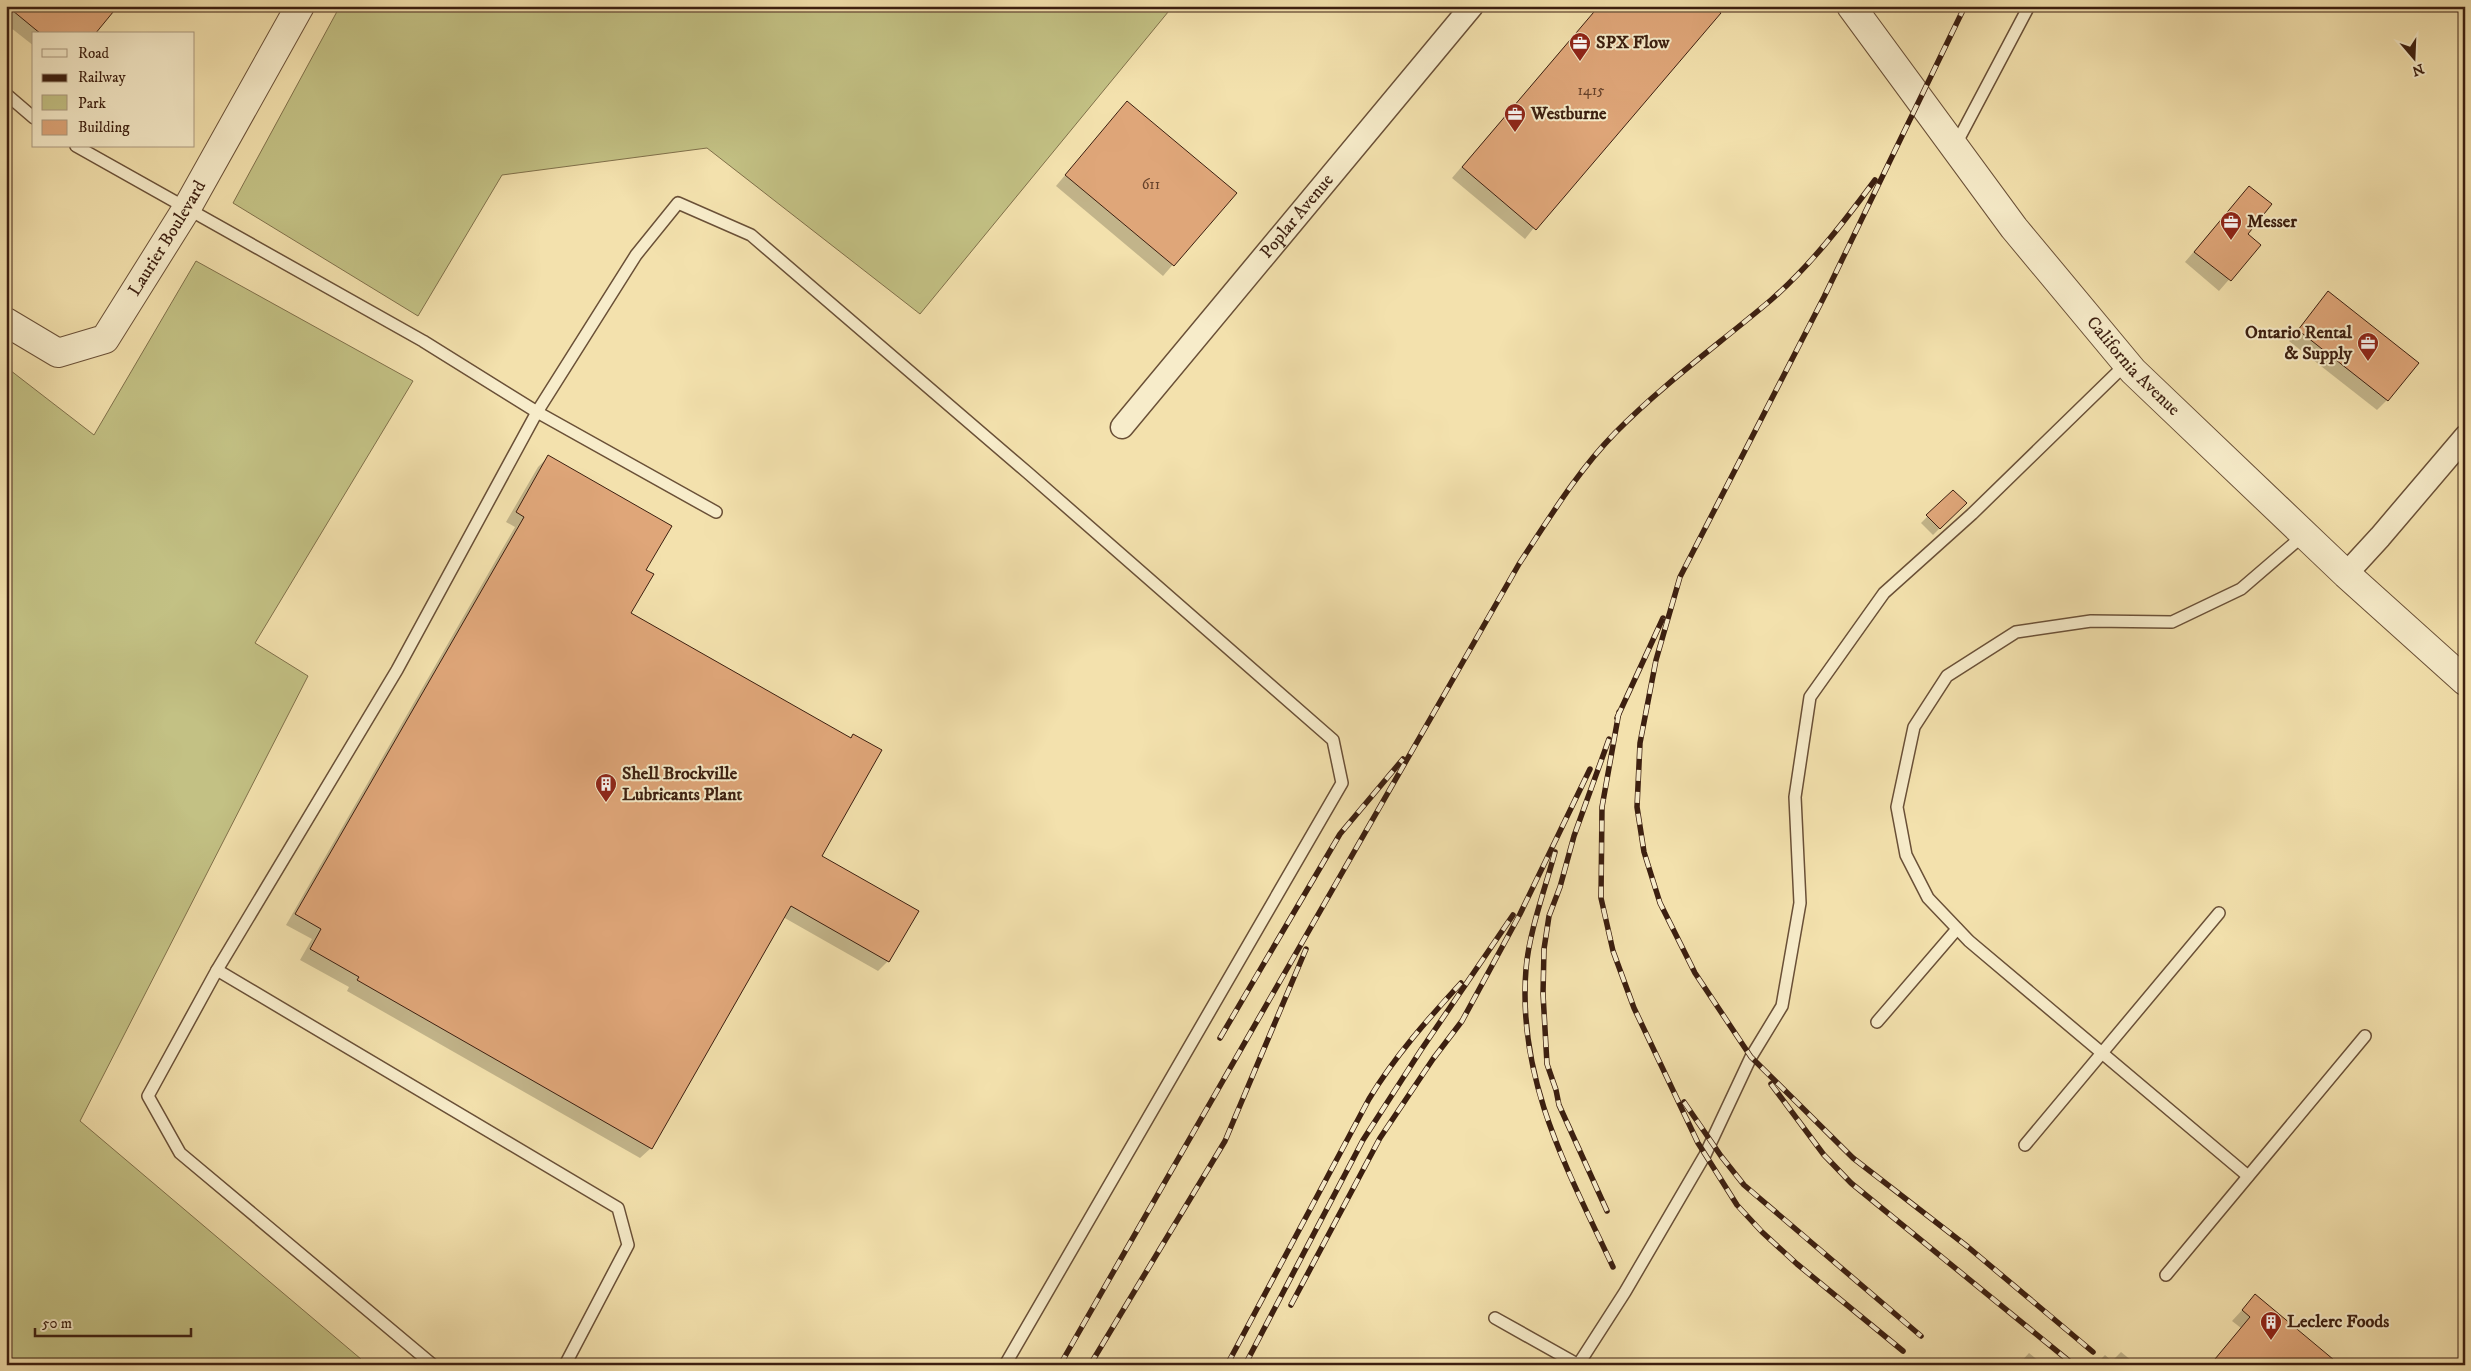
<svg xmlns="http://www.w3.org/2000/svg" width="2471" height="1371" font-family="'IM FELL DW Pica',serif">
	<rect width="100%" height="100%" fill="#f3e1ad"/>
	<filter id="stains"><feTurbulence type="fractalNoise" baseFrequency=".004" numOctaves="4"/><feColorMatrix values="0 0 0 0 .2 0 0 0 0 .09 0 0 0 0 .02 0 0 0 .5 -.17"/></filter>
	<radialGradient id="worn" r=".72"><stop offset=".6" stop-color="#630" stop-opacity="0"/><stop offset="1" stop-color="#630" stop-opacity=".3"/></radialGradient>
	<g fill="#c3c184" stroke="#80704a">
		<path d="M 340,6 L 1173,6 L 920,314 L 707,148 L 502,175 L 418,316 L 233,203 Z"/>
		<path d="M 196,261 L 413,381 L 255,643 L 308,676 L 80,1121 L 368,1365 L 6,1365 L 6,367 L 94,435 Z"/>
	</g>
	<g fill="#0003">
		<path d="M 6,6 L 117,6 L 94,34 L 34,34 L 34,46 L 6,24 Z"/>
		<path d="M 1599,6 L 1710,6 L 1525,239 L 1452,178 Z"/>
		<path d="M 1117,113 L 1235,193 L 1163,276 L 1056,186 Z"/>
		<path d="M 2249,187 L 2246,234 L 2259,245 L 2219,291 L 2185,262 Z"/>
		<path d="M 2328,293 L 2387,400 L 2377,410 L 2289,341 Z"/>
		<path d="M 548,457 L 645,570 L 629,613 L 820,856 L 888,961 L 878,971 L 783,917 L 651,1148 L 640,1158 L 347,991 L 349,987 L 300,960 L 312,939 L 286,925 L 515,527 L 506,522 L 538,467 Z"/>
		<path d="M 1953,491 L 1965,503 L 1933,535 L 1921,523 Z"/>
		<path d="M 2255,1296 L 2339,1365 L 2210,1365 L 2241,1328 L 2232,1321 Z"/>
		<path d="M 2121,1352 L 2137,1365 L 2095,1365 L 2105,1355 L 2112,1361 Z"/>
		<path d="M 2465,1352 L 2465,1365 L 2454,1365 Z"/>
		<path d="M 2029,1353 L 2044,1365 L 2018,1365 Z"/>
	</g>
	<g fill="#dfa679" stroke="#3c1f10">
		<path d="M 7,6 L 118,6 L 95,34 L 41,34 Z"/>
		<path d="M 1599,6 L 1712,6 L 1721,13 L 1536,230 L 1462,167 Z"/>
		<path d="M 1127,101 L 1237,193 L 1174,266 L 1065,175 Z"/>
		<path d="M 2249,186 L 2272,204 L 2248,234 L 2261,245 L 2231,281 L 2194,252 Z"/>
		<path d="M 2328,291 L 2419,363 L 2388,401 L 2298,330 Z"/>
		<path d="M 548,455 L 672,526 L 646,570 L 654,574 L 631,613 L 851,738 L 853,734 L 882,750 L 822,856 L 919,911 L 889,962 L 791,906 L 652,1149 L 357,980 L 359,977 L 310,949 L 321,929 L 295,914 L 524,517 L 516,512 Z"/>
		<path d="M 1953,490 L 1967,503 L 1940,529 L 1926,515 Z"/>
		<path d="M 2255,1294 L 2340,1365 L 2210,1365 L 2250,1317 L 2242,1310 Z"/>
	</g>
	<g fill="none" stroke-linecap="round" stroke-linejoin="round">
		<g stroke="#6a5037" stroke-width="14">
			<g id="service">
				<path d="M 6,94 L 34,118"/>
				<path d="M 76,146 L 423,341 L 537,412 L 716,512"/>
				<path d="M 1955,146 L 2029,6"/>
				<path d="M 217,970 L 618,1208 L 628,1245 L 565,1365"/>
				<path d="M 1877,1022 L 1957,929"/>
				<path d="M 2025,1145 L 2219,913"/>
				<path d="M 2248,1176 L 1969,941 L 1928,898 L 1906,855 L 1897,807 L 1914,727 L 1947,676 L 2016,632 L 2091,621 L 2172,622 L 2241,589 L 2305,534"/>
				<path d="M 2166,1275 L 2365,1036"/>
				<path d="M 1495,1318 L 1577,1364"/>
				<path d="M 433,1365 L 180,1153 L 148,1096 L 217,970 L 397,670 L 537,412 L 636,255 L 678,203 L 751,235 L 1028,473 L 1333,740 L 1342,783 L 1005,1365"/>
				<path d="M 1578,1365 L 1625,1292 L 1705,1155 L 1751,1057 L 1782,1006 L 1800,903 L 1795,797 L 1810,697 L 1884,593 L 1972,514 L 2127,363"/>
			</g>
		</g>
		<g stroke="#6a5037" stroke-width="25">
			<g id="minor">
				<path id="s1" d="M 1122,427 L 1472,6"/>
				<path d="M 2346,574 L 2380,537 L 2465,437"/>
			</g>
		</g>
		<g stroke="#6a5037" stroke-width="30">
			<g id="tertiary">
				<path id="s2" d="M 1851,6 L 2014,228 L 2133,371 L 2346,574 L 2465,681"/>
				<path id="s3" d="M 6,322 L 58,353 L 105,339 L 187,208 L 300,6"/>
			</g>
		</g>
		<use href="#service" stroke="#f7ecca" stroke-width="11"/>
		<use href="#minor" stroke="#f7ecca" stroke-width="22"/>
		<use href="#tertiary" stroke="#f7ecca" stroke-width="28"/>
		<g stroke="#3c1f10" stroke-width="5.5">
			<g id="rail">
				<path d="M 1965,6 L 1824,297 L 1680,577 L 1656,660 L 1640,743 L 1637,807 L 1644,852 L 1660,903 L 1695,973 L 1751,1057 L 1853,1158 L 1968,1247 L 2093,1352"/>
				<path d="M 1619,712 L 1602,807 L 1601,898 L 1613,951 L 1634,1008 L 1698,1143 L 1737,1205 L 1762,1232 L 1797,1264 L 1903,1351"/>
				<path d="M 1617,718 L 1663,618"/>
				<path d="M 1555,852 C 1545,889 1529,932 1526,969 C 1517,1080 1568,1171 1613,1267"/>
				<path d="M 1220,1038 L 1340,834 L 1403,759"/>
				<path d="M 1771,1084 L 1824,1155 L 1851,1183 L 2074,1365"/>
				<path d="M 1684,1102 L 1721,1156 L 1744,1185 L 1921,1336"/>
				<path d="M 1607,1211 L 1559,1105 L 1556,1090 L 1547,1064 L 1543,994 L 1544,949 L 1549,916 L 1560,887 L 1574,836 L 1609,739"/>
				<path d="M 1291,1305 L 1380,1138 L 1433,1059 L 1462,1021 L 1520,914 L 1590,769"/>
				<path d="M 1060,1365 L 1519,564 C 1550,517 1577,472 1615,433 C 1663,384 1719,344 1771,300 C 1811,265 1844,222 1875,180"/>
				<path d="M 1090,1365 L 1225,1141 L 1306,949"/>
				<path d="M 1227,1365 L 1369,1099 C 1395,1056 1427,1020 1461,983"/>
				<path d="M 1245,1365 L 1363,1140 L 1421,1050 L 1513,915"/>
			</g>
		</g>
		<use href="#rail" stroke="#f7ecca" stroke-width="4" stroke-dasharray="11" stroke-linecap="butt"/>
	</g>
	<defs>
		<g id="office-pin" transform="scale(1.125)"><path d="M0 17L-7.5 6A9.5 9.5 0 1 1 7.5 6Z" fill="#8f2418" stroke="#f7ecca"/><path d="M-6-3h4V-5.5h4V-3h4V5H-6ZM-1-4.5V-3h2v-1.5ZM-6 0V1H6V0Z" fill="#fff"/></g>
		<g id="building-pin" transform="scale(1.125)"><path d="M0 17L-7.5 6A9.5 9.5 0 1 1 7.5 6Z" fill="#8f2418" stroke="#f7ecca"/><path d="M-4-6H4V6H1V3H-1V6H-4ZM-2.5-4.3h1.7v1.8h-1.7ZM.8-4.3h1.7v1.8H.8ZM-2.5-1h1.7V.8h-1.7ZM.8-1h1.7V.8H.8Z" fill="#fff"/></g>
	</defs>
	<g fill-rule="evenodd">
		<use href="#office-pin" x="1580" y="43"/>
		<use href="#office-pin" x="1515" y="114"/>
		<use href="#office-pin" x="2231" y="222"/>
		<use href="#office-pin" x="2368" y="343"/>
		<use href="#building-pin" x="606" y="784"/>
		<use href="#building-pin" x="2271" y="1322"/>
	</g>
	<g text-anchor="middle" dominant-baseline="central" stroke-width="4" stroke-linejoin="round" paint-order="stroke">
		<g font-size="15" fill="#65412a">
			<text x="1591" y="90">1415</text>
			<text x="1151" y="184">611</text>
		</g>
		<g font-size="18" font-weight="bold" fill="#3c1f10" stroke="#f7ecca" text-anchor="start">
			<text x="1596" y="43">SPX Flow</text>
			<text x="1531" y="114">Westburne</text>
			<text x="2247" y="222">Messer</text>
			<text x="2352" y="333" text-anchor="end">Ontario Rental<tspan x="2352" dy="21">&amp; Supply</tspan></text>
			<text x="622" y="774">Shell Brockville<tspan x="622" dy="21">Lubricants Plant</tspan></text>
			<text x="2287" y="1322">Leclerc Foods</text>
		</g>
		<g font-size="18" fill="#3c1f10" stroke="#f7ecca">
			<text stroke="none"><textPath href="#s1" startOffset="274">Poplar Avenue</textPath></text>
			<text stroke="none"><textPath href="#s3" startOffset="228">Laurier Boulevard</textPath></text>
			<text stroke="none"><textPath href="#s2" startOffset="458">California Avenue</textPath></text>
		</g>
	</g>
	<rect width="2471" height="1371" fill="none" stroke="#f3e1ad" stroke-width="25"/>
	<rect x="8" y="8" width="2456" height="1356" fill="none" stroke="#3c1f10" stroke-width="2.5"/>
	<rect x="12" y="12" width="2446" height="1346" fill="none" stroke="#3c1f10"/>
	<rect x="32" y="32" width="162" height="115" fill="#f7ecca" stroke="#ac9a80"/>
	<rect x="42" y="49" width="25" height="8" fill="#f7ecca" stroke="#ac9a80"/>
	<text x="78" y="58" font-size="15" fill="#3c1f10">Road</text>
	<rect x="42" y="74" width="25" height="8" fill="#3c1f10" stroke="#ac9a80"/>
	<text x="78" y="82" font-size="15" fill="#3c1f10">Railway</text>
	<rect x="42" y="95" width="25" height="15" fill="#c3c184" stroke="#ac9a80"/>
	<text x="78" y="108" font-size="15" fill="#3c1f10">Park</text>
	<rect x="42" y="120" width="25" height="15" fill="#dfa679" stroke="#ac9a80"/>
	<text x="78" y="132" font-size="15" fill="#3c1f10">Building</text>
	<g transform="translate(2414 58) rotate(161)" stroke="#f7ecca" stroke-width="4" paint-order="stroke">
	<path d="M0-4L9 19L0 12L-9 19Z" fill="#3c1f10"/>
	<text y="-8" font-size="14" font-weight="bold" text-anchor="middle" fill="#3c1f10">N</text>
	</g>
	<path d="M35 1328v8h156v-8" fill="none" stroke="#3c1f10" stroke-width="2.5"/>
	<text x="42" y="1328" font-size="15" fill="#3c1f10" stroke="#f7ecca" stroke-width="4" paint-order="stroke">50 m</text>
	<rect width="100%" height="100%" filter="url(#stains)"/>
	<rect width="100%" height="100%" fill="url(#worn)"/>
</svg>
